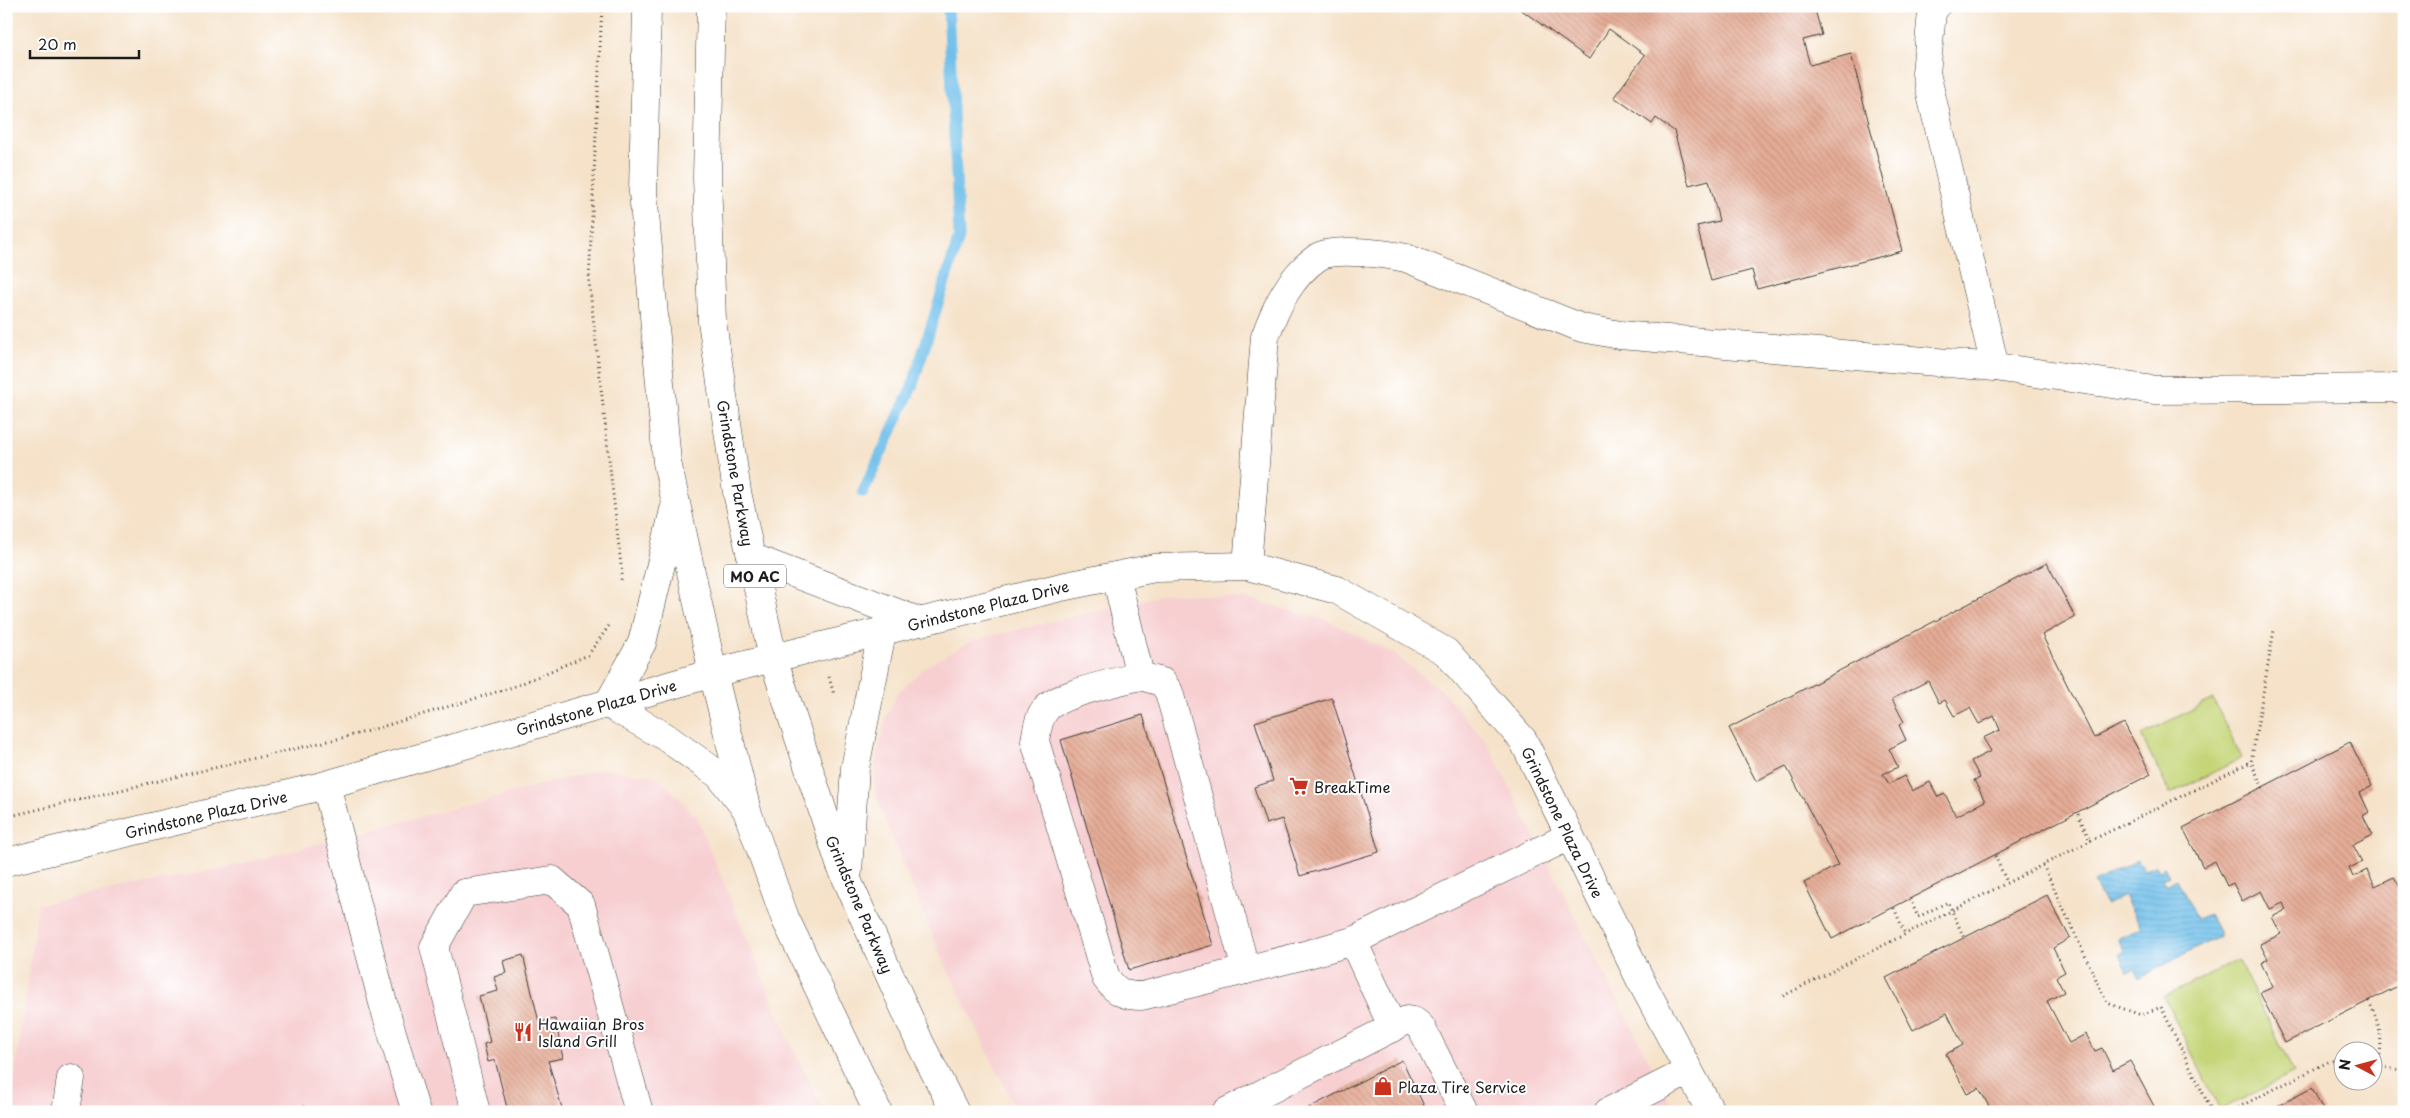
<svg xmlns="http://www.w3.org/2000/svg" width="2410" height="1118" font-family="'Playpen Sans',sans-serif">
	<defs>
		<pattern id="water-rules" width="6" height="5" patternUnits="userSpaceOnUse" patternTransform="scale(1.25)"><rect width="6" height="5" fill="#6fbfea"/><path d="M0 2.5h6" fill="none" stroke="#60a4c8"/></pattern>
		<pattern id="building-back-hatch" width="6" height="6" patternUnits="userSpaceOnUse" patternTransform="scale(1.25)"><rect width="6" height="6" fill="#e5ac96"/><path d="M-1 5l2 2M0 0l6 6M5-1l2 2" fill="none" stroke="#c49381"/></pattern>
	</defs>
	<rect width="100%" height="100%" fill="#fff"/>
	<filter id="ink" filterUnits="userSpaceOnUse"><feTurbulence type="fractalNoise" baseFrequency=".02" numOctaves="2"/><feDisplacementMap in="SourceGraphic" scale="10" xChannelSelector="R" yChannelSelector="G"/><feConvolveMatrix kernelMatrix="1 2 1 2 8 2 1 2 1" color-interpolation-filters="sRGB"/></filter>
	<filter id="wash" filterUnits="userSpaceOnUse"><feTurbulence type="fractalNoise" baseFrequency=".0096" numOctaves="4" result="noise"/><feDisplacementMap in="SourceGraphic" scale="20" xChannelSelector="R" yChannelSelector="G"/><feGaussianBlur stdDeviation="1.12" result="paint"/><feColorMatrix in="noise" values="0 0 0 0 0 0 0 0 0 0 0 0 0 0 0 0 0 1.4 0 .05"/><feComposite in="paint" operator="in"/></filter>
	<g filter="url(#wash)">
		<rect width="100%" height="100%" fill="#f5e2c9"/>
		<g fill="#f7cfd1">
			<path d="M 1172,593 L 1248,599 L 1326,620 L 1391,652 L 1442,691 L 1487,743 L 1675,1112 L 1017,1112 L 938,949 L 876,798 L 874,768 L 886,717 L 898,692 L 925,667 L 973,640 Z"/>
			<path d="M 601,769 L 658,777 L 696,816 L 791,1045 L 825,1112 L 10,1112 L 38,905 L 242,864 Z"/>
		</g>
		<g fill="#c5d577" stroke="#70784a">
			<path d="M 2213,699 L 2242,758 L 2170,794 L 2141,735 Z"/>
			<path d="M 2238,960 L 2294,1073 L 2220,1110 L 2164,997 Z"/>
		</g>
		<path fill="url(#water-rules)" stroke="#466e83" d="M 2138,860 L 2144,870 L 2156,865 L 2159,870 L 2164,867 L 2169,876 L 2162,879 L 2165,885 L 2177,879 L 2197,919 L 2209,914 L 2220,936 L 2139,978 L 2134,969 L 2128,972 L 2119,955 L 2125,952 L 2118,939 L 2141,927 L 2124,896 L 2106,905 L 2094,883 Z"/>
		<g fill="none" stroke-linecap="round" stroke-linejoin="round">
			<path stroke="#6fbfea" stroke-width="11" d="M 863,492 L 912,387 L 959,237 L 948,6"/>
		</g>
		<g id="blocks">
			<g fill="url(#building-back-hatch)" fill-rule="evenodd">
				<path d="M 1516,6 L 1814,6 L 1822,35 L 1803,40 L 1810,65 L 1851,54 L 1902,251 L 1757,289 L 1752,270 L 1711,281 L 1697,226 L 1719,221 L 1709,180 L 1689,185 L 1674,131 L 1656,118 L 1652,124 L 1614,97 L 1645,55 L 1609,29 L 1589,59 Z"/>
				<path d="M 2047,563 L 2075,617 L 2042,635 L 2094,738 L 2124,723 L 2151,774 L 1832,939 L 1804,883 L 1838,865 L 1786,766 L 1756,781 L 1729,728 ZM 1928,681 L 1939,703 L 1945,700 L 1954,716 L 1970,708 L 1979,724 L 1994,716 L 2000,730 L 1983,738 L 1991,751 L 1971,761 L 1980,778 L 1974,780 L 1985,801 L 1956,816 L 1945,794 L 1938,797 L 1930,782 L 1912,791 L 1904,776 L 1889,784 L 1883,774 L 1898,767 L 1889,749 L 1906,740 L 1899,725 L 1904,722 L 1892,699 Z"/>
				<path d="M 1332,698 L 1379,852 L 1300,876 L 1282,819 L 1266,824 L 1254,787 L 1273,781 L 1255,722 Z"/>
				<path d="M 1143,715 L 1213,945 L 1129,970 L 1061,740 Z"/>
				<path d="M 2350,742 L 2372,786 L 2360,793 L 2369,812 L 2363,816 L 2373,835 L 2353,845 L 2362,862 L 2349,868 L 2353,877 L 2367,870 L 2375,886 L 2394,877 L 2404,894 L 2404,983 L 2285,1043 L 2260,993 L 2273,987 L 2261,963 L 2268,959 L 2260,944 L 2281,934 L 2272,917 L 2286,910 L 2283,903 L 2270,909 L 2261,891 L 2242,901 L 2233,883 L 2227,886 L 2215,861 L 2203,867 L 2183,828 Z"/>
				<path d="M 2047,895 L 2070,938 L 2053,948 L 2065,972 L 2056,977 L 2064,992 L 2047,1001 L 2069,1043 L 2086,1034 L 2095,1051 L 2102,1048 L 2113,1070 L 2130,1061 L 2155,1108 L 2148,1112 L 1992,1112 L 1979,1088 L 1967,1094 L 1946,1054 L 1963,1045 L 1947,1013 L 1913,1030 L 1886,978 Z"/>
				<path d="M 523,955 L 539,1022 L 555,1019 L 563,1058 L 548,1061 L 562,1108 L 549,1112 L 508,1112 L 495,1060 L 488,1062 L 484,1044 L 490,1042 L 479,996 L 498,991 L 494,977 L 506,973 L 503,961 Z"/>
				<path d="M 1402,1060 L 1427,1112 L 1301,1112 Z"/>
				<path d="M 2312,1088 L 2324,1112 L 2266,1112 Z"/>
				<path d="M 305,1106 L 307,1112 L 286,1112 L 285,1111 Z"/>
			</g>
		</g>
	</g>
	<g filter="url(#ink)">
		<use href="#blocks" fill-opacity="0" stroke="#3d3a36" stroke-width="1"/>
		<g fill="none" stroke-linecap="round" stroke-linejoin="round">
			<g stroke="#3d3a36" stroke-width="29">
				<g id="minor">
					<path d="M 1995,367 L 2154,390 L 2404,388"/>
					<path d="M 1247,566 L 1265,337 C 1276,307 1290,276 1318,257 C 1334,247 1387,254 1406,258 L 1582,328 L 1620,335 L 1995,367 L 1926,73 L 1932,13 L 1936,6"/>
					<path d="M 1116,576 L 1140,676 C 1118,682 1060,693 1046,709 C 1038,718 1037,730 1035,741 L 1106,978 C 1116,992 1124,996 1142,996 L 1305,955 L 1353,941"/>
					<path d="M 1140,676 L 1162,682 L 1169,692 L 1246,970"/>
					<path d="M 326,785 L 383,1003 L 416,1112"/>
					<path d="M 6,862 L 326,785 L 713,673 L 1061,587 L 1155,568 L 1247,566 L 1337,590 L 1446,652 L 1523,740 L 1641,981 L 1711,1112"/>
					<path d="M 1393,1028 L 1353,941 L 1570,836"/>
					<path d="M 66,1112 L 71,1078"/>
					<path d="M 476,1112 L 434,947 L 464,893 L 552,880 L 581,905 L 639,1112"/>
					<path d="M 1226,1112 L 1407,1020 L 1414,1021 L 1421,1027 L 1464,1112"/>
					<path d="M 1608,1112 L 1689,1071"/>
				</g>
			</g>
			<g stroke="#3d3a36" stroke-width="29">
				<g id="major">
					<path d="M 647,6 L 643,192 L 667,462 L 713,673 L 747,811 L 785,918 L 878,1112"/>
					<path d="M 711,6 L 707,177 L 712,321 L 737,492 L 773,658 L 840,864 L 920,1043 L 955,1112"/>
					<path d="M 674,510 L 642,643 L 608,704 L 664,736 L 719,775 L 742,804"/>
					<path d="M 751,557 L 921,622"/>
					<path d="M 848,871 L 855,768 L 882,632"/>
				</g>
			</g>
			<g stroke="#3d3a36" stroke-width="3" stroke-dasharray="1 4" stroke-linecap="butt">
				<path d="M 602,6 L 589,281 L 622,574 L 621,580"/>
				<path d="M 829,677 L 834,695"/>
				<path d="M 2263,788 L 2251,762 L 2274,630"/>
				<path d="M 2078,814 L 2090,841 L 2251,762"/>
				<path d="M 6,817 L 358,734 L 513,687 L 588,655 L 611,623"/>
				<path d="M 1995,856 L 2007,882"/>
				<path d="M 2043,865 L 2107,1003 L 2141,1015 L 2161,1007 L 2212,1112"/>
				<path d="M 1910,899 L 1918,917 L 1948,902 L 1964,938"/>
				<path d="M 1894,908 L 1905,934"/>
				<path d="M 1783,996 L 2090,841"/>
				<path d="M 2369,1001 C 2380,1027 2384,1037 2378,1065"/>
				<path d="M 2372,1064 L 2404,1072"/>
				<path d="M 2229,1112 L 2330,1061 L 2342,1060"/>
			</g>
			<use href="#minor" stroke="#fff" stroke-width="28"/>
			<use href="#major" stroke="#fff" stroke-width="28"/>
		</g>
	</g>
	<defs>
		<g id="supermarket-bare" transform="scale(1.5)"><path d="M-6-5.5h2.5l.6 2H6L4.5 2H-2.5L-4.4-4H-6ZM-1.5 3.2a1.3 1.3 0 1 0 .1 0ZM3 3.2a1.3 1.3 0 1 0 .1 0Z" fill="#c8321e" stroke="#fff" stroke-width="2.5" paint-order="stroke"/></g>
		<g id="restaurant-bare" transform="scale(1.5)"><path d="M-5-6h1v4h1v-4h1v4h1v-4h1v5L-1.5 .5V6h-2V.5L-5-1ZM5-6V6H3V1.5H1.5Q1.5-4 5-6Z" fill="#c8321e" stroke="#fff" stroke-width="2.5" paint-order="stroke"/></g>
		<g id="shop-bare" transform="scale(1.5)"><path d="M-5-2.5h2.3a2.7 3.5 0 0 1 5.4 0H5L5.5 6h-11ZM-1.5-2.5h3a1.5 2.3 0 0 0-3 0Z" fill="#c8321e" stroke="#fff" stroke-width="2.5" paint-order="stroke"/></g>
	</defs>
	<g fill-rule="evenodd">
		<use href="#supermarket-bare" x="1299" y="786"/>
		<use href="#restaurant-bare" x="523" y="1032"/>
		<use href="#shop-bare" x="1383" y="1086"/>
	</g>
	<g text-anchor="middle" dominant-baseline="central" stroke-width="4" stroke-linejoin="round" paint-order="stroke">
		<rect fill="#fff" stroke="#606060" stroke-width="1" x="724" y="564.5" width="62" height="23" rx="4"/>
		<g font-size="14" font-weight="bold" fill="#1c1c1c">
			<text x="755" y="576">MO AC</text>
		</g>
		<g font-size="15" fill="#1c1c1c" stroke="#fff">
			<text transform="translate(736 473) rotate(80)">Grindstone Parkway</text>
			<text transform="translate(988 605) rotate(-14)">Grindstone Plaza Drive</text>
			<text transform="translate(596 707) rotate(-16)">Grindstone Plaza Drive</text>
			<text transform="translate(206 814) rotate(-13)">Grindstone Plaza Drive</text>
			<text transform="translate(1563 822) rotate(64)">Grindstone Plaza Drive</text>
			<text transform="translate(860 904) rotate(67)">Grindstone Parkway</text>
		</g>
		<g font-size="15" fill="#1c1c1c" stroke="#fff" text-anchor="start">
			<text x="1314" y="786">BreakTime</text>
			<text x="538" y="1023">Hawaiian Bros<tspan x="538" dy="17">Island Grill</tspan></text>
			<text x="1398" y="1086">Plaza Tire Service</text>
		</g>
	</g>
	<rect width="2410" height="1118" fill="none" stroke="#fff" stroke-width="25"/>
	<g transform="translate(2358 1066) rotate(276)"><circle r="24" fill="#ffffff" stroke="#a4a4a4"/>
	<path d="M0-4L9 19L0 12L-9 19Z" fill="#c8321e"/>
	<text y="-8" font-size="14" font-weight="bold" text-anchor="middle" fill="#1c1c1c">N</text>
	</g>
	<path d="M30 50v8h109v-8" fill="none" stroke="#1c1c1c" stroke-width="2.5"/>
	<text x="38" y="50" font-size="15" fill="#1c1c1c" stroke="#ffffff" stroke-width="4" paint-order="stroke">20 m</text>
</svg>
